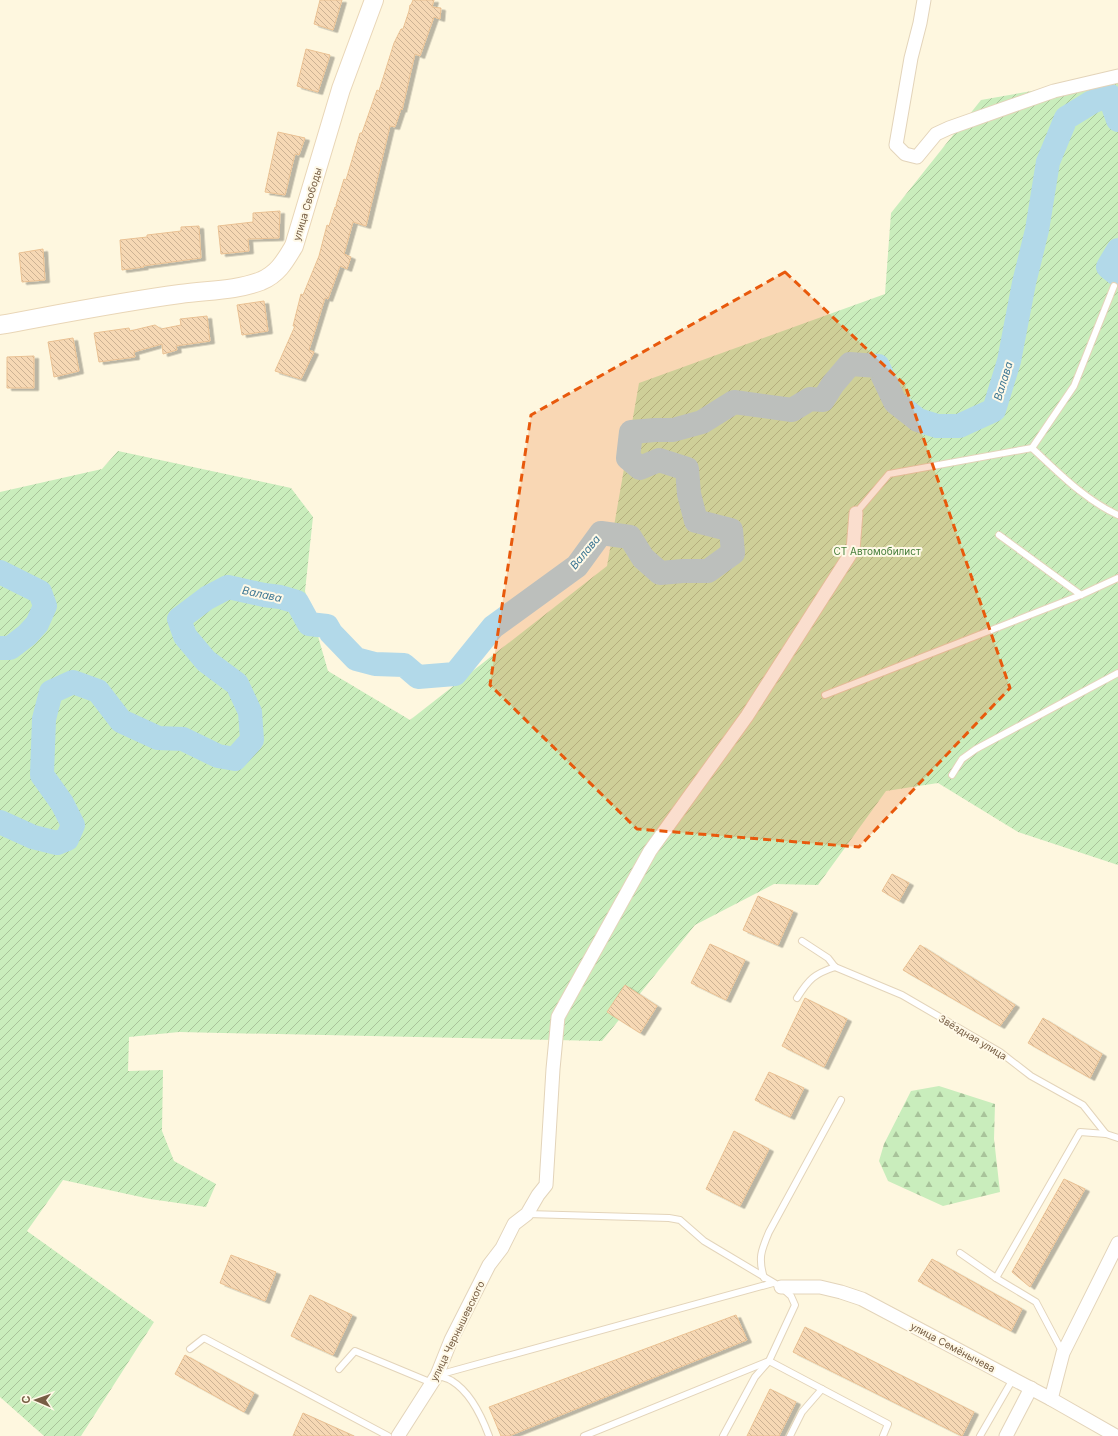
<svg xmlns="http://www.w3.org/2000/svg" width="1118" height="1436" font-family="Inter,sans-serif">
	<defs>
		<pattern id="forest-firs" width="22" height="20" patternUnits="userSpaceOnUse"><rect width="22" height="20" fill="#c9edbc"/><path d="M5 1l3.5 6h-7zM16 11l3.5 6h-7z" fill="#a8c39a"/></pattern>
		<pattern id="garden-furrows" width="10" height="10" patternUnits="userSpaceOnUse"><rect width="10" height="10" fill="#c9edbc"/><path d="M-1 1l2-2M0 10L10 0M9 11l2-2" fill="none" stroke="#a8c39a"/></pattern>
		<pattern id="building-back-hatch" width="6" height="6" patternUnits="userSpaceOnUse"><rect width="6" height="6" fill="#f6d8b4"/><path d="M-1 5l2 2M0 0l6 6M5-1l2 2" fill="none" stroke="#ccb294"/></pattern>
		<filter id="shadow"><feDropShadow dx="4.5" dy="2.5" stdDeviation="0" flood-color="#0004"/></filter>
	</defs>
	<rect width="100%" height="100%" fill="#fef7df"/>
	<path fill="url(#forest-firs)" d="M 939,1086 L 995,1104 L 994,1139 L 1000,1192 L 943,1206 L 888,1181 L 879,1161 L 884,1144 L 911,1091 Z"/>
	<path fill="url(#garden-furrows)" d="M 1118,76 L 1118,865 L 1018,832 L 938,783 L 886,791 L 818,885 L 774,884 L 695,925 L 602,1041 L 179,1032 L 129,1037 L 128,1071 L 163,1070 L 162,1131 L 174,1161 L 216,1184 L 206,1207 L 150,1199 L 63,1180 L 27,1231 L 154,1322 L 81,1436 L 44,1436 L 0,1397 L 0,492 L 102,469 L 118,451 L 291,488 L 313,517 L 305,591 L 328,671 L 410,720 L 607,566 L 639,383 L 885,294 L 891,213 L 981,100 Z"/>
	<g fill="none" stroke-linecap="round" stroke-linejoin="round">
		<g stroke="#b2d9e9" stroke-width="24">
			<path d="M 1118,250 L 1108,267 L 1118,275"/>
			<path d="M 0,572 L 40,592 L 45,606 L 37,624 L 27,635 L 10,648 L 0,648"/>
			<path d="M 0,822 L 33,837 L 57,843 L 67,839 L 73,825 L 62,803 L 42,775 L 44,719 L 51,692 L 73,682 L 98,691 L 121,721 L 158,738 L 183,739 L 218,756 L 235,759 L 252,740 L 250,712 L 237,684 L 206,661 L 185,636 L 179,619 L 207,598 L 228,587 L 264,595 L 280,597 L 297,602 L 309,624 L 327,626 L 331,633 L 356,659 L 375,664 L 404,665 L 418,677 L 455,674 L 493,627 L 577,566 L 601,533 L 630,537 L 643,558 L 660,573 L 683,571 L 708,571 L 733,553 L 731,530 L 696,521 L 689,494 L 687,469 L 659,460 L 640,468 L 628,458 L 631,432 L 655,430 L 673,430 L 702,422 L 734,402 L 792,410 L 810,399 L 823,400 L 833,384 L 850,364 L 878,366 L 895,402 L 918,420 L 937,426 L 959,426 L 994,410 L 1009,361 L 1024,283 L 1037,230 L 1048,162 L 1066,118 L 1092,102 L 1109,95 L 1118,120"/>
		</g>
	</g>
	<g fill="url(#building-back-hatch)" stroke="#eac193" filter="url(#shadow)">
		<path d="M 320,0 L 342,0 L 333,30 L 314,24 Z"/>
		<path d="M 413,0 L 434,0 L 432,7 L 441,8 L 440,19 L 434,17 L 420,56 L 415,54 L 402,110 L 401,109 L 395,127 L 390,126 L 366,226 L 353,222 L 344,254 L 351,257 L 347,269 L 340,266 L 328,299 L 325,298 L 309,350 L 314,352 L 301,379 L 275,371 L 295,326 L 293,326 L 301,294 L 303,295 L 319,256 L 327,225 L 329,226 L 335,207 L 337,207 L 336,205 L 344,179 L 346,180 L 360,133 L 362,133 L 377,90 L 379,91 L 394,43 L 401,29 L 403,29 L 409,11 L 410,5 L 411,5 Z"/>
		<path d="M 306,49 L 330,55 L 318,92 L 297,86 Z"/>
		<path d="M 278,132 L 305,138 L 299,155 L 295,154 L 285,195 L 265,192 Z"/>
		<path d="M 280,211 L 279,238 L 248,239 L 249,251 L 221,254 L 218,226 L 253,222 L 253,213 Z"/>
		<path d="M 199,226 L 201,258 L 143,266 L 144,267 L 122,270 L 120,240 L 147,237 L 147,235 L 181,231 L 181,227 Z"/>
		<path d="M 43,249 L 45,280 L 22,282 L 19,253 Z"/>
		<path d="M 264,301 L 268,331 L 242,335 L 237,305 Z"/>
		<path d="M 207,316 L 210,341 L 176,346 L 177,350 L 163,354 L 162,344 L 134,352 L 135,357 L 99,362 L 94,333 L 129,328 L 130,331 L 155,325 L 161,329 L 181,325 L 180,319 Z"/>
		<path d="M 73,338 L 79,371 L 54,377 L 48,342 Z"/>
		<path d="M 34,356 L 34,388 L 7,388 L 7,357 Z"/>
		<path d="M 892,874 L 909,883 L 899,901 L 882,891 Z"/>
		<path d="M 758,896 L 793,911 L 778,945 L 743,930 Z"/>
		<path d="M 710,944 L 745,960 L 726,1000 L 691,983 Z"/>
		<path d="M 920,945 L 1015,1005 L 1000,1026 L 903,970 Z"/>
		<path d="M 625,985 L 657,1006 L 640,1033 L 607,1012 Z"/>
		<path d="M 805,998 L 847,1019 L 824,1067 L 782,1046 Z"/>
		<path d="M 1043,1018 L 1102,1054 L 1090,1078 L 1028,1043 Z"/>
		<path d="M 769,1072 L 804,1088 L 790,1117 L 755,1100 Z"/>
		<path d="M 734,1131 L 769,1149 L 740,1206 L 706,1189 Z"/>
		<path d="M 1064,1179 L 1085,1189 L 1030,1287 L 1012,1272 Z"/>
		<path d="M 231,1255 L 276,1272 L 265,1301 L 220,1283 Z"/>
		<path d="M 932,1259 L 1022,1309 L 1011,1331 L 918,1281 Z"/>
		<path d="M 310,1295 L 352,1315 L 333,1355 L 291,1336 Z"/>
		<path d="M 736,1315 L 747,1340 L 509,1436 L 501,1436 L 489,1407 Z"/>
		<path d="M 805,1327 L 974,1412 L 962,1436 L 793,1352 Z"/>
		<path d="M 185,1355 L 254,1393 L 244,1412 L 175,1374 Z"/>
		<path d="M 770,1389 L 796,1402 L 779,1436 L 747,1436 Z"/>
		<path d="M 303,1413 L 354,1436 L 293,1436 Z"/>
	</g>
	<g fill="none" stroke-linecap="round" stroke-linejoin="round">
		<g stroke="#e3d4ba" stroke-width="8">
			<g id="service">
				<path d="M 1032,448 C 1059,473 1085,500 1118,515"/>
				<path d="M 856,513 L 889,474 L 1032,448 L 1074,386 L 1114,286"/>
				<path d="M 999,535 L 1081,595"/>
				<path d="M 825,695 L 1081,595 L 1118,578"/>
				<path d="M 952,775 L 962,759 L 976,749 L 1118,673"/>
				<path d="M 802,941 L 828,958 L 835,967"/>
				<path d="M 835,967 L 902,995 L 1000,1052 L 1031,1076 L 1083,1105 L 1106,1134 L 1118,1138"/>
				<path d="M 797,998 C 809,979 814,974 835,967"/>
				<path d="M 527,1214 L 669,1218 L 680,1220 L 704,1241 L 781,1287 L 791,1296 L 795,1305 L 769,1361 L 755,1377 L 723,1436"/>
				<path d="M 960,1253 L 996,1278 L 1036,1302 L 1063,1353"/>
				<path d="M 764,1278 C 758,1258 761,1251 769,1232 L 841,1100"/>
				<path d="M 996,1278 L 1080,1132 L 1106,1134"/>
				<path d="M 190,1349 L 204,1338 L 388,1436"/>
				<path d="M 339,1369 L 355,1351 L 432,1383"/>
				<path d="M 437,1375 C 441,1377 448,1378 452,1381 C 470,1392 482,1417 489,1436"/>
				<path d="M 438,1375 L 773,1283"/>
				<path d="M 584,1436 L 769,1361 L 888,1424 L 883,1436"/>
				<path d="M 790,1436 L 802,1412 L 822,1389"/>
				<path d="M 980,1436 L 1013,1379"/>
			</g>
		</g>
		<g stroke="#e3d4ba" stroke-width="15">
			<g id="minor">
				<path d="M 924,0 L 920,23 L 911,58 L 896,145 L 905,154 L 917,157 L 936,134 L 949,128 L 1054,91 L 1118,76"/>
				<path d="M 781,1287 L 820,1287 L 841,1292 L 862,1299 L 1051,1399 L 1116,1436"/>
				<path d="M 1051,1399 L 1063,1353 L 1118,1243"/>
				<path d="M 398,1436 L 437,1375 L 451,1340 L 489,1265 L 502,1248 L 514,1224 L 527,1214 L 538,1195 L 546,1185 L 553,1069 L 558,1017 L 650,851 L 747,716 L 853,550 L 856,513"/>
				<path d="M 1006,1436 L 1031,1388"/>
			</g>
		</g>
		<g stroke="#e9d6b7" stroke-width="20">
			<path id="secondary" d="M 0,325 C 60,314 120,302 180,294 C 207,290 235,291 261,281 C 278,274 285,261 294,246 L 341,89 L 374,0"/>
		</g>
		<use href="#service" stroke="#fff" stroke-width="6"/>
		<use href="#minor" stroke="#fff" stroke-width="13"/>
		<use href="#secondary" stroke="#fff" stroke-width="18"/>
	</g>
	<path fill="#e8590c" fill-opacity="0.2" stroke="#e8590c" stroke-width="3" stroke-dasharray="8 5" stroke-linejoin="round" d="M 785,272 L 905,385 L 1010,688 L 859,847 L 637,829 L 490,685 L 531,415 Z"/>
	<g text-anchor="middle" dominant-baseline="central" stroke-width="4" stroke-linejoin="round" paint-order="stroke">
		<g font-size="10" fill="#775e44" stroke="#fff9e7">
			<text transform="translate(307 204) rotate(-73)">улица Свободы</text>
			<text transform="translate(973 1037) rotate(31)">Звёздная улица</text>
			<text transform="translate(457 1331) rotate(-64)">улица Чернышевского</text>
			<text transform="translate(953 1347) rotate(28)">улица Семёнычева</text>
		</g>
		<g font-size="10" fill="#457e3b" stroke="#fff9e7">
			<text x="877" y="551">СТ Автомобилист</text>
		</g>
		<g font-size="11" font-style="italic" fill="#3f7894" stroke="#fff9e7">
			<text transform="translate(1003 381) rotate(-73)">Валава</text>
			<text transform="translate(585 552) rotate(-50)">Валава</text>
			<text transform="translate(262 594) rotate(12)">Валава</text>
		</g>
	</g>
	<g transform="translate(36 1400) rotate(272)" stroke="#fff9e7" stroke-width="3" paint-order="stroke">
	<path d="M0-3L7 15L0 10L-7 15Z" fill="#775e44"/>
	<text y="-6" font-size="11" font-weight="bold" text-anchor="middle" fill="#775e44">С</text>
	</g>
</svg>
